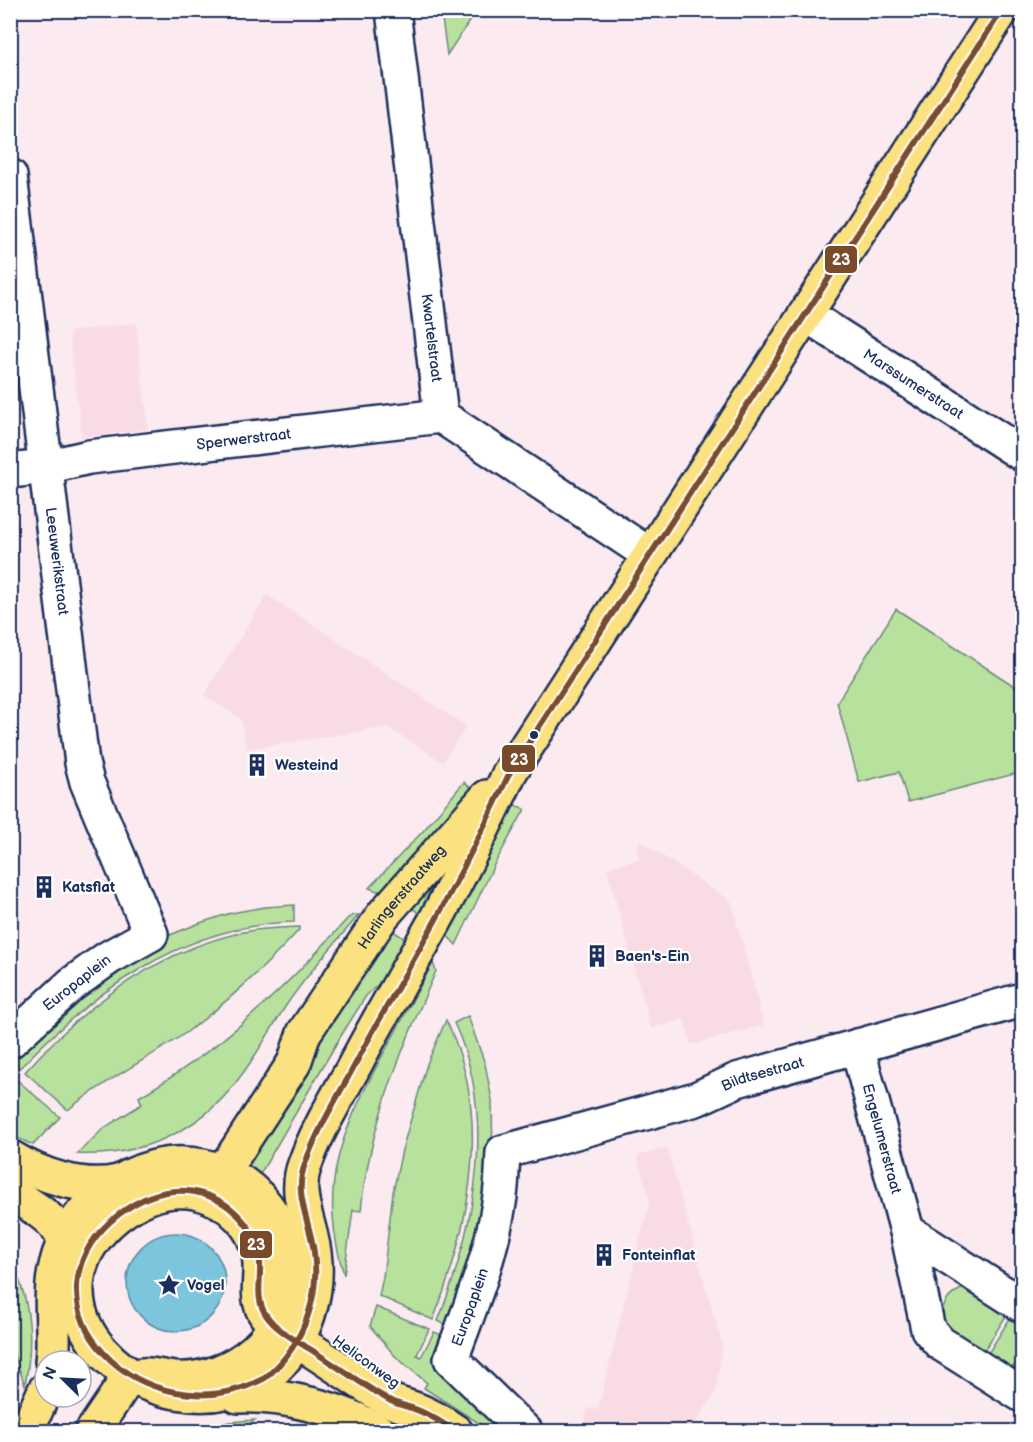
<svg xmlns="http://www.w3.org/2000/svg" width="1033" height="1442" font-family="'Balsamiq Sans',sans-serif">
	<rect width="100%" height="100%" fill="#fbeaef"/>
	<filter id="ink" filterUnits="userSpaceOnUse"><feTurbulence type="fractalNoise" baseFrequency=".0167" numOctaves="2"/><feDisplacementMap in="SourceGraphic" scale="12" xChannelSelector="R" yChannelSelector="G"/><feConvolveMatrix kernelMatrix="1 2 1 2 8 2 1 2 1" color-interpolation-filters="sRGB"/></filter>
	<g filter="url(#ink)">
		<g fill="#f9dbe4">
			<path d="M 136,323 L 148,429 L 82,437 L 69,332 Z"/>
			<path d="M 267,595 L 466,726 L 443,762 L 387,727 L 246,749 L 241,719 L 204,695 Z"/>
			<path d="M 640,841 L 731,901 L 764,1025 L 691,1045 L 684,1019 L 651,1028 L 607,868 L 639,859 L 636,848 Z"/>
			<path d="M 667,1148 L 722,1344 L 716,1392 L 690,1431 L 582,1431 L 588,1408 L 598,1410 L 650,1200 L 637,1156 Z"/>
		</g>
		<g fill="#b8e19e" stroke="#6a887e" stroke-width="1.5">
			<path d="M 441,11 L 476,11 L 447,55 Z"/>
			<path d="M 896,609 L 1022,691 L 1022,772 L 908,802 L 899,772 L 859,782 L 837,702 Z"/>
			<path d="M 464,782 L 472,789 L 472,794 L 386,894 L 369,888 L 424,830 Z"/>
			<path d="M 513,804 L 525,809 L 494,865 L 456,945 L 443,931 Z"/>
			<path d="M 462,839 L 423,916 L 408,905 Z"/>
			<path d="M 294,905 L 294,922 C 184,925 93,991 20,1068 L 11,1059 L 11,1055 L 43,1022 L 160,939 L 200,923 L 231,913 L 265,907 Z"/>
			<path d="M 354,915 L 359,915 C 334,944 308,973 287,1004 C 270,1030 256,1057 237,1081 C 199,1132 140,1157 77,1154 L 104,1128 L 142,1104 L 139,1097 C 220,1050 286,988 348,918 Z"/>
			<path d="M 299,927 L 299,930 C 265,967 228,1002 187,1032 C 148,1059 105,1080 68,1110 L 25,1072 C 82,1008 154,953 239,933 C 258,928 279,928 299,927 Z"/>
			<path d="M 387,927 L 410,942 L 403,960 L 366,996 L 339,1039 L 259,1176 L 241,1164 L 354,989 L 376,940 Z"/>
			<path d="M 433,963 L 436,971 C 402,1048 369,1126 361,1211 L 353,1210 L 344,1275 C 318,1186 339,1138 380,1060 C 398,1028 415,995 433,963 Z"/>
			<path d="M 468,1016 L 485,1064 L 492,1100 L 493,1169 L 453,1329 L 438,1321 C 474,1229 498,1117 454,1023 Z"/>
			<path d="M 446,1020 C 493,1114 470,1227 433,1320 L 379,1296 L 383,1277 L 393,1192 L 402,1150 L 427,1064 Z"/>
			<path d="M 17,1080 L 60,1117 L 33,1145 L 11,1135 L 11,1088 Z"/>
			<path d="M 15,1269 C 32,1308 33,1344 25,1385 L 11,1347 L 11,1289 Z"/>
			<path d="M 961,1289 L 968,1290 L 1008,1313 L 983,1352 C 967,1342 934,1329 944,1306 C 947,1298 953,1293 961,1289 Z"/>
			<path d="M 376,1307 L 429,1329 L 417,1355 L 421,1357 L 434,1332 L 449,1338 L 512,1431 L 491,1431 L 424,1388 L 427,1383 L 395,1356 L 370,1326 Z"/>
			<path d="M 1012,1315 L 1022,1322 L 1022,1353 L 1011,1370 L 987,1355 Z"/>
			<path d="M 255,1420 L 240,1431 L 192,1431 L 229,1422 Z"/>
		</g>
		<circle fill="#7cc5dc" stroke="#5589aa" stroke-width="1.5" cx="176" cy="1282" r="49"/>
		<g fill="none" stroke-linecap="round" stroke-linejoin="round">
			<g stroke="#1b2f5e" stroke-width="38">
				<g id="minor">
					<path id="s1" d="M 393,10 L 441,416"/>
					<path id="s2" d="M 10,176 L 82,763 L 87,782 L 151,934 L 108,958 L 72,984 L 10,1041"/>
					<path id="s3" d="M 805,314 L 1022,454"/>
					<path d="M 441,416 L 650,555"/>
					<path id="s4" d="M 10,471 L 46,467 L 89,457 L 441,416"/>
					<path id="s5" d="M 857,1046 L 907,1231 L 928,1329 L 940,1343 L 1022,1395"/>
					<path d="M 907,1231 L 1022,1305"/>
					<path id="s6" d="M 526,1432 L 451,1359 C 470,1308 491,1257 499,1203 C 502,1187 502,1169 503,1152 L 696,1099 L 737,1080 L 1022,1000"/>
				</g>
			</g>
			<g stroke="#1b2f5e" stroke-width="38">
				<g id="major">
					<path d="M 10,1157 C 41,1176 82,1190 118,1182"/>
					<path id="s7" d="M 203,1181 L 230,1161 L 294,1063 L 304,1033 L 383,915 L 487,797"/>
					<path d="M 10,1192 C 43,1213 59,1220 73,1259"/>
					<path d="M 52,1361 C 56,1330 48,1297 56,1266 C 63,1235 83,1207 109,1189 C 136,1169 169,1159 203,1166 C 261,1177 301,1239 286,1296 C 281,1318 271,1336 255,1350 C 234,1369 203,1381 175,1379 C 157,1377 143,1370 127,1380 L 92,1432"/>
					<path d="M 238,1396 C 281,1394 342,1408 379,1432"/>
					<path d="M 26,1432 L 45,1390"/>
					<path d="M 456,1432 C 446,1425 435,1418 424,1413 C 413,1407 400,1406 389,1400 C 363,1385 338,1367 313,1351 C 297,1341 277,1331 266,1315 C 255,1299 261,1282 260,1264 C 259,1228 229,1199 195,1192 C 167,1187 140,1198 118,1215 C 7,1303 143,1442 265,1378 C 306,1344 324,1289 311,1237 C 305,1211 295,1190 305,1164 C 318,1127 341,1092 359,1057 C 380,1017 403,979 425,939 C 456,885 483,829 510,772 L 1002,10"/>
				</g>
			</g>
			<use href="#minor" stroke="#fff" stroke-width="33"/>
			<use href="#major" stroke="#fbe180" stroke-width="33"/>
			<g stroke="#fff" stroke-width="10">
				<path id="bus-1" d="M 456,1432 C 446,1425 435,1418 424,1413 C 413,1407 400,1406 389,1400 C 363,1385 338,1367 313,1351 C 297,1341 277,1331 266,1315 C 255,1299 261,1282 260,1264 C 259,1228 229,1199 195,1192 C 167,1187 140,1198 118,1215 C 7,1303 143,1442 265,1378 C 306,1344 324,1289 311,1237 C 305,1211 295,1190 305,1164 C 318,1127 341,1092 359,1057 C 380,1017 403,979 425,939 C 456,885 483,829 510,772 L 1002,10"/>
			</g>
			<use href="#bus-1" stroke="#7a4b2a" stroke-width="6"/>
		</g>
	</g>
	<defs>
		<g id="building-bare" transform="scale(1.8)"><path d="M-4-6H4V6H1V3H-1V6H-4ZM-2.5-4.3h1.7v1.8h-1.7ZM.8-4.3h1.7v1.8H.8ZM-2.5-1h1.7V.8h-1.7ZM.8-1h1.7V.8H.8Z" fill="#1b2f5e" stroke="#fff" stroke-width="2.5" paint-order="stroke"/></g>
		<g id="sight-bare" transform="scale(1.8)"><path d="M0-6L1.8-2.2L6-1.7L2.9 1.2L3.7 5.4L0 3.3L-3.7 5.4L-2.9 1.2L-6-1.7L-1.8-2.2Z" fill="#1b2f5e" stroke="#fff" stroke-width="2.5" paint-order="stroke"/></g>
	</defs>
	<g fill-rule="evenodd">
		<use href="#building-bare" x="257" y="765"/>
		<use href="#building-bare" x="44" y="887"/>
		<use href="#building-bare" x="597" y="956"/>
		<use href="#building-bare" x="604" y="1255"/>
		<use href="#sight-bare" x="169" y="1285"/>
	</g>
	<circle fill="#1b2f5e" stroke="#fff" stroke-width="2" cx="534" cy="735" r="5"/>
	<g text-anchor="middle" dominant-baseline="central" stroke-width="4.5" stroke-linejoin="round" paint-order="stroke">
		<g font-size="15" fill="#1b2f5e" stroke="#fff">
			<text stroke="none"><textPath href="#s1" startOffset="330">Kwartelstraat</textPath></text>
			<text stroke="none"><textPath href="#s3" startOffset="129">Marssumerstraat</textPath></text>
			<text stroke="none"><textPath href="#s4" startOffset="236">Sperwerstraat</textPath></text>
			<text stroke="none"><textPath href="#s2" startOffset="388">Leeuwerikstraat</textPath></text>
			<text stroke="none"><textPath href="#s7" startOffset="350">Harlingerstraatweg</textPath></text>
			<text transform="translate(77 983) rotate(-38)">Europaplein</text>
			<text stroke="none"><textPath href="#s6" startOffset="591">Bildtsestraat</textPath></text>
			<text stroke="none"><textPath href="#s5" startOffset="96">Engelumerstraat</textPath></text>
			<text stroke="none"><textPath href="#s6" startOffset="160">Europaplein</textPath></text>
			<text transform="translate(366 1362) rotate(36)">Heliconweg</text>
		</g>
		<g font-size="15" font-weight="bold" fill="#1b2f5e" stroke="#fff" text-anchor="start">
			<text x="275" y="765">Westeind</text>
			<text x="62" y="887">Katsflat</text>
			<text x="615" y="956">Baen's-Ein</text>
			<text x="622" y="1255">Fonteinflat</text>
			<text x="187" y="1285">Vogel</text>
		</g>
	</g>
	<g stroke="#fff" stroke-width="2">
		<rect x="824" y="245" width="34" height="29" rx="6" fill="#7a4b2a"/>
		<rect x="501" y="744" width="35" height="29" rx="6" fill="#7a4b2a"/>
		<rect x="239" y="1230" width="34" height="29" rx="6" fill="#7a4b2a"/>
	</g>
	<g font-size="16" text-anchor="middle" font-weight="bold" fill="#fff">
		<text x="841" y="265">23</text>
		<text x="519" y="765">23</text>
		<text x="256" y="1250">23</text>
	</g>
	<rect width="1033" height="1442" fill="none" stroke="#fff" stroke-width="36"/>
	<rect x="18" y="18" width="997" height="1406" fill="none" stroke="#1b2f5e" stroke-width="2" filter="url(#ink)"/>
	<g transform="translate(63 1379) rotate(294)"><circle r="28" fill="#ffffff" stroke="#a4acbf" stroke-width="1.5"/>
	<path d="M0-4.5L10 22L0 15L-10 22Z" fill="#1b2f5e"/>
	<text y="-9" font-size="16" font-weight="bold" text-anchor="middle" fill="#1b2f5e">N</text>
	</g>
</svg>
